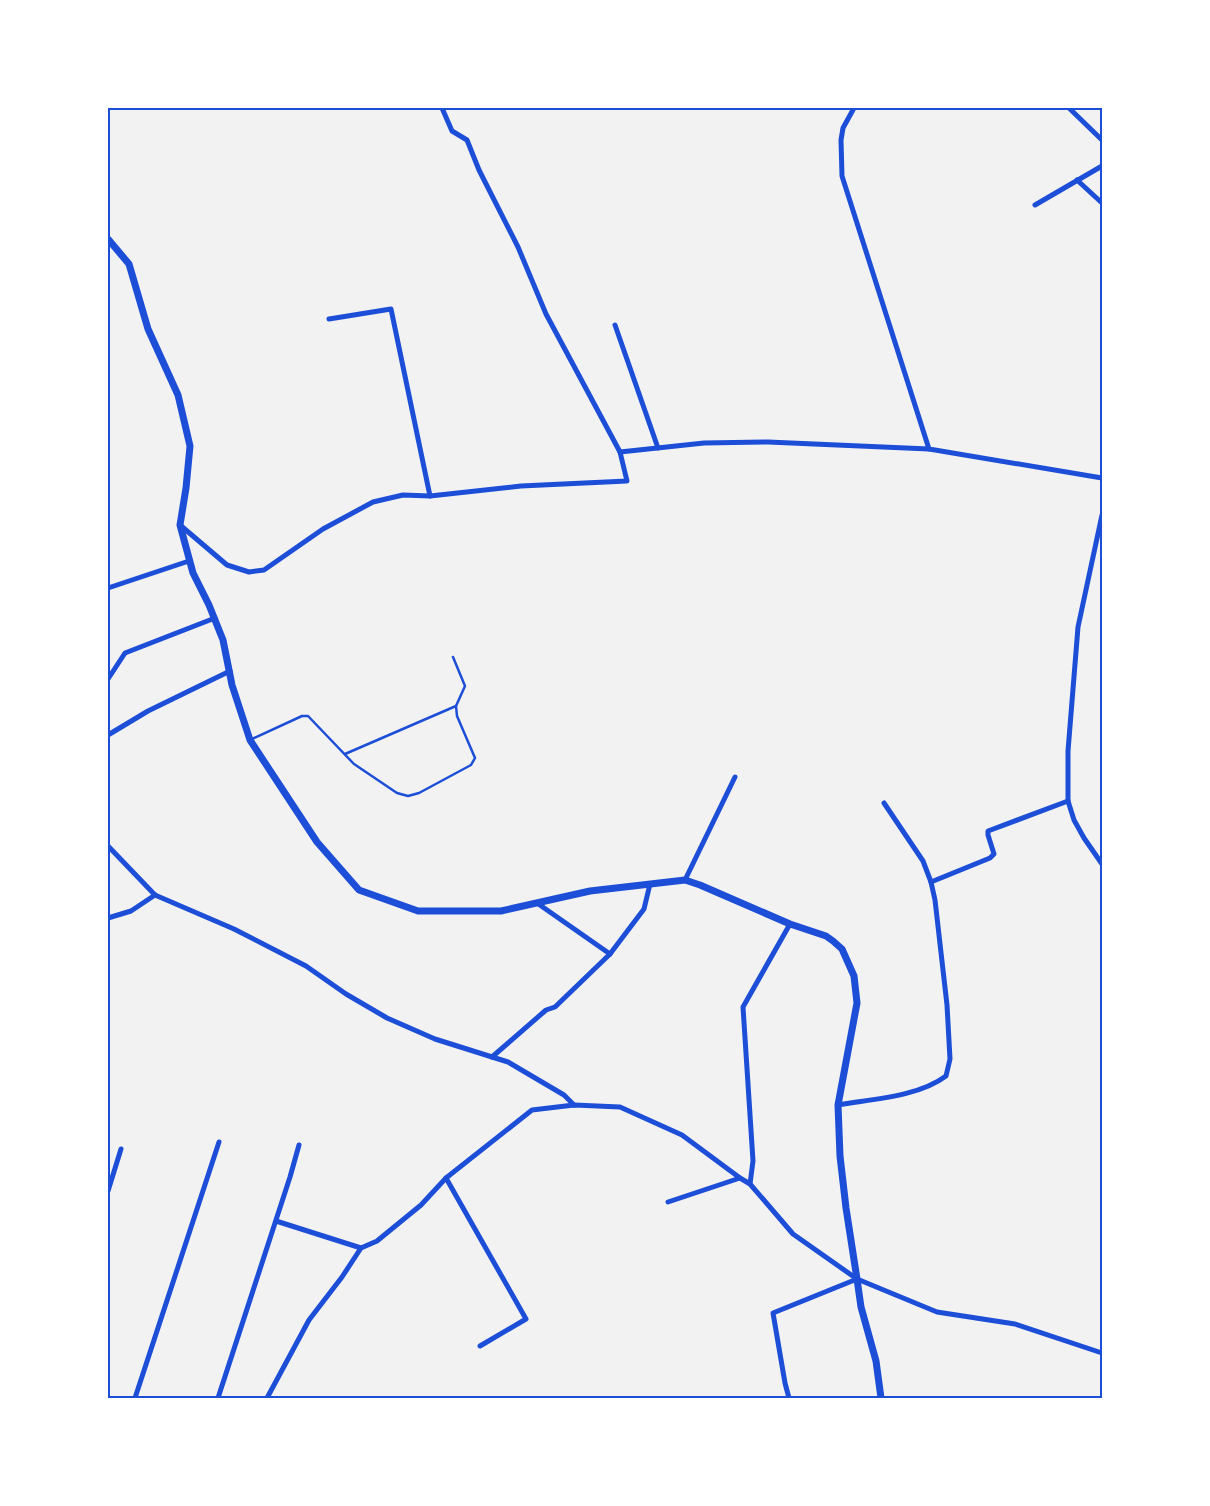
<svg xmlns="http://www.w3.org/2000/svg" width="1210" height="1506" font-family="'Zilla Slab',serif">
	<rect width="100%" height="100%" fill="#f2f2f2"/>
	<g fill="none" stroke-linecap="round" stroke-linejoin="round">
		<g stroke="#1d4ed8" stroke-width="2.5">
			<path d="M 252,739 L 302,716 L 308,716 L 354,764 L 397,793 L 408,796 L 419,793 L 471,765 L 475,758 L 457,716 L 456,706 L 465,686 L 453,657"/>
			<path d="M 345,754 L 456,706"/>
		</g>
		<g stroke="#1d4ed8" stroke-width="5">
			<path d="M 442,108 L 452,131 L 467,140 L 479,170 L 518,247 L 546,314 L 620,452"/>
			<path d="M 854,108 L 843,128 L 841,140 L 842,176 L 929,449 L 1102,478"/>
			<path d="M 1069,108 L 1102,140"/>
			<path d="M 1077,180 L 1102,203"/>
			<path d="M 1035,205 L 1102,166"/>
			<path d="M 329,319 L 391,309 L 430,496"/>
			<path d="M 615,325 L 658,448"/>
			<path d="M 1102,515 L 1078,627 L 1068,751 L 1068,801 L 1074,820 L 1084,838 L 1102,864"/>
			<path d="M 180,525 L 227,565 L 249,572 L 264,570 L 323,529 L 373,502 L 403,495 L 430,496 L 521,486 L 627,481 L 620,452 L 704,443 L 768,442 L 929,449"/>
			<path d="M 108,588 L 189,561"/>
			<path d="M 108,679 L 125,653 L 215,618"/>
			<path d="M 108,735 L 148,711 L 230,671"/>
			<path d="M 108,846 L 155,895 L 234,929 L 306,966 L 346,994 L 387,1018 L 435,1039 L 508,1062 L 564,1095 L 574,1105"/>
			<path d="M 685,880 L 735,777"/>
			<path d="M 931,882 L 990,858 L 994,854 L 988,835 L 988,831 L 1068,801"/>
			<path d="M 537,903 L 610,954"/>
			<path d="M 108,918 L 131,911 L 155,895"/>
			<path d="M 492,1057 L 546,1010 L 555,1007 L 610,954 L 644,909 L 650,884"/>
			<path d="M 838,1105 C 872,1099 918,1097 946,1076 L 950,1059 L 947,1005 L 935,900 L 931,882 L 923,861 L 884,803"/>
			<path d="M 446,1178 L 526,1319 L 480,1346"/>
			<path d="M 750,1184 L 753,1161 L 743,1007 L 790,924"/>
			<path d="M 108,1191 L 121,1149"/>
			<path d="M 668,1202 L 740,1178"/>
			<path d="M 276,1221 L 361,1248"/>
			<path d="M 135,1398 L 219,1142"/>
			<path d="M 218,1398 L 290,1177 L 299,1145"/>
			<path d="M 267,1398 L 309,1320 L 342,1277 L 361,1248 L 377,1241 L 421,1205 L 446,1178 L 532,1110 L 574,1105 L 620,1107 L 682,1135 L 740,1178 L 750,1184 L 793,1234 L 857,1279 L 937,1312 L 1015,1324 L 1102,1353"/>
			<path d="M 789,1398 L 785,1383 L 773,1313 L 857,1279"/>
		</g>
		<path stroke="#1d4ed8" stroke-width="7" d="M 108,239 L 129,264 L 148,329 L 178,395 L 190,446 L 186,488 L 180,525 L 193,573 L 209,605 L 223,640 L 232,685 L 250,740 L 317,842 L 359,890 L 418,911 L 501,911 L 590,891 L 685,880 L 700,885 L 790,924 L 826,936 L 833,941 L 842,949 L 854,976 L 857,1003 L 838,1105 L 840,1156 L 846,1208 L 857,1279 L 861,1307 L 876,1361 L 881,1398"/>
	</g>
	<rect width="1210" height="1506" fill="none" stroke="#ffffff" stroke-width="218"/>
	<rect x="109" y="109" width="992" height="1288" fill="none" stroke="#1d4ed8" stroke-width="2"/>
</svg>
